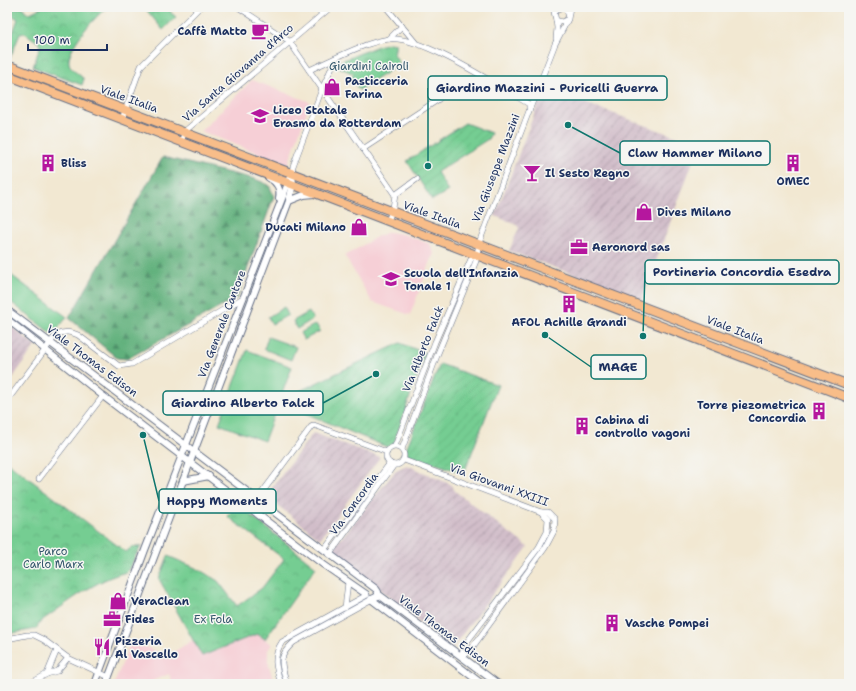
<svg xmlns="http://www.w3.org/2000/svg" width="856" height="691" font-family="'Shantell Sans',sans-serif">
	<defs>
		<pattern id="industrial-furrows" width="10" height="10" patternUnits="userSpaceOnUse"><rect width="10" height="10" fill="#d1bdc9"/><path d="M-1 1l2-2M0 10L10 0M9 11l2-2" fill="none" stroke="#a99aa6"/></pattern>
		<pattern id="forest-firs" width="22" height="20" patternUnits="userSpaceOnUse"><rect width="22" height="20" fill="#60b07c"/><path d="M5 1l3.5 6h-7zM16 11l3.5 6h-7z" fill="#4e9069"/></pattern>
		<pattern id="park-crowns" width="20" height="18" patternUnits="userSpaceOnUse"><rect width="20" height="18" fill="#75cd92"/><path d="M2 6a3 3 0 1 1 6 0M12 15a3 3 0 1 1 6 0" fill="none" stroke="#65b080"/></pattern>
		<pattern id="garden-furrows" width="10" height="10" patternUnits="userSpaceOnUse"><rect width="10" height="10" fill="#75cd92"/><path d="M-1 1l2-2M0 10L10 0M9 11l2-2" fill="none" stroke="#65b080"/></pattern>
	</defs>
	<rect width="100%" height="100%" fill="#f6f6f2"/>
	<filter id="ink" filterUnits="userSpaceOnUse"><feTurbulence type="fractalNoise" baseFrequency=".025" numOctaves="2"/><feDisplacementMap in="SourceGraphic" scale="8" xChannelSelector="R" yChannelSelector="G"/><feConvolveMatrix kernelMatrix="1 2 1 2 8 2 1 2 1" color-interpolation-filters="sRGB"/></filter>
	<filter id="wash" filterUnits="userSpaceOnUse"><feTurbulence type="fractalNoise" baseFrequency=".012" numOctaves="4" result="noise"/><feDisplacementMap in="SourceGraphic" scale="16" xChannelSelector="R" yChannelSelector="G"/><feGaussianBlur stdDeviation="0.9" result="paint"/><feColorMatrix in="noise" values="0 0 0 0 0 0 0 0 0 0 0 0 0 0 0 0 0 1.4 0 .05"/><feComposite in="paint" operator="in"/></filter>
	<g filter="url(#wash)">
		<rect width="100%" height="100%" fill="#f2e8d2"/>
		<g fill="#f6cfd6">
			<path d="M 252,80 L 310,102 L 288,165 L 201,131 Z"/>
			<path d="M 389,232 L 403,234 L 430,244 L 434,253 L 410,315 L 372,302 L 345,256 L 378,236 Z"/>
			<path d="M 257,634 L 272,644 L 268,650 L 268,661 L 274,684 L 172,684 L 169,674 L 145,684 L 114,684 L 131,641 L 167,656 L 193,640 L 203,656 Z"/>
		</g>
		<g fill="url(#industrial-furrows)">
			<path d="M 544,88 L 699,145 L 642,299 L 509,251 L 519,228 L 517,225 L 495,216 Z"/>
			<path d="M 7,323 L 35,346 L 7,386 Z"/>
			<path d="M 313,433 L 380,457 L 320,539 L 266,496 Z"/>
			<path d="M 407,465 L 452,485 L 455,491 L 528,547 L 452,648 L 332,550 L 396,470 Z"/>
		</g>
		<g fill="#75cd92" stroke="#487e78">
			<path d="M 7,272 L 67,317 L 53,335 L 7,299 Z"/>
			<path d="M 284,307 L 288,315 L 272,324 L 268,317 Z"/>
			<path d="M 309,312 L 313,319 L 297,329 L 293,321 Z"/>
			<path d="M 316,324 L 320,331 L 304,340 L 300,333 Z"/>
			<path d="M 268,337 L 296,347 L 291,360 L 264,349 Z"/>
			<path d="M 247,350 L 292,367 L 264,441 L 219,424 Z"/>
		</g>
		<path fill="url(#forest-firs)" stroke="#3e706d" d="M 163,157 L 255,179 L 269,185 L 274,196 L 237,298 L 127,359 L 117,358 L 69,318 Z"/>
		<g fill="url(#park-crowns)" stroke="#487e78">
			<path d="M 7,7 L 13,9 L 23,7 L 25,11 L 30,13 L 42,7 L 107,7 C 96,16 66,48 69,63 C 70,69 80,75 84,79 L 82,85 L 33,67 L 40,47 L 39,43 L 25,33 L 20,34 L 10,58 L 7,57 L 7,48 L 18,19 L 7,12 Z"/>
			<path d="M 144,7 L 175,7 L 170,12 L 176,17 L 163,30 Z"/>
			<path d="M 389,43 L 396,44 L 394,54 L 400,64 L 359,90 L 351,78 L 354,74 L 337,66 L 339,62 L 378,46 Z"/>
			<path d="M 7,462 L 126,552 L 132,547 L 141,546 L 127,572 C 96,579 68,603 41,621 L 36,629 L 7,634 Z"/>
			<path d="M 238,505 L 316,567 L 265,639 L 257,634 L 202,656 L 159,579 L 168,556 L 198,569 L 218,581 L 237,606 L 262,588 L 284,559 L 227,516 Z"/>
		</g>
		<g fill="url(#garden-furrows)" stroke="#487e78">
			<path d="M 465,123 L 491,133 L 488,139 L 437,172 L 448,191 L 432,200 L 407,161 Z"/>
			<path d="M 400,343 L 425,353 L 394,443 L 387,447 L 283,404 L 289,396 Z"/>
			<path d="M 440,364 L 498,385 L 464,473 L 408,455 L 406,449 Z"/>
		</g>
	</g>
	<g filter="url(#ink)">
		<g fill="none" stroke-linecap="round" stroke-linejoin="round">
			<g stroke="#667087" stroke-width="6">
				<g id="minor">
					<path d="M 238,7 L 289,41 L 395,195 L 393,208 L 388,221"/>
					<path d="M 317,7 L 322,14"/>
					<path d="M 386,7 L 415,42"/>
					<path d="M 566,20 L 562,22 L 556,20 L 554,12 C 559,6 566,7 568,14"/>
					<path d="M 389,39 L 402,26"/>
					<path d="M 556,39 L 557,28 L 556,20"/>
					<path d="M 309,70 C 332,60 365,42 389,39 C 421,35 498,86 529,104 L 529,108"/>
					<path d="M 122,119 L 141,66 L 200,7"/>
					<path d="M 181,142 L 185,131 L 331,7"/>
					<path d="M 363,149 L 439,99"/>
					<path d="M 292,173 L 293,166 L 322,89 L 336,58"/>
					<path d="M 395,195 L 417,179"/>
					<path d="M 7,401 L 56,335 C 64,331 70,331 78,335 L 119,366 L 132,364 L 243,298"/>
					<path d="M 395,446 L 435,342 L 471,259 L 476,255"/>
					<circle cx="395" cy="456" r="9"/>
					<path d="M 402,449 L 438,353 L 476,261 L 479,243 L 529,111 L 555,44 L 568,19 L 570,7"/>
					<path d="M 404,460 L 541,512 L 548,512 L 555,519 L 554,531 L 545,548 L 469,652 L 462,657"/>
					<path d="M 39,479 L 103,396"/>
					<path d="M 258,498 L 311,427 L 314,425 L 387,452"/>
					<path d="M 324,550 L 390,463"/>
					<path d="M 330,554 L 394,465"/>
					<path d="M 345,608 L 348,582"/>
					<path d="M 7,639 L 27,635 L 34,635 L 44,640 L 68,658 L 109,677"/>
					<path d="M 462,657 L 463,647 L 539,547 L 547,532 L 548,519 L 541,512"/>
					<path d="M 47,674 L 57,650"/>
					<path d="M 29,684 L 47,674 L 57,671 L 68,658"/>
					<path d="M 281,684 C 276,668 272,657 282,642 L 367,595"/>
					<path d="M 287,684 C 281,663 277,657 294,642 L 372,599"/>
				</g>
			</g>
			<g stroke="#667087" stroke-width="8">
				<g id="tertiary">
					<path d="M 269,178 C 277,182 281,189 279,198"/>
					<path d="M 289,201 L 304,195 L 314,194"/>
					<path d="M 7,310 L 376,589 L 378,592 L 378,596 L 372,599"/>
					<path d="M 7,319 L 103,396 L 324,565 L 366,594"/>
					<path d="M 183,481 L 209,476"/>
					<path d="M 378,594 L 498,684"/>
					<path d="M 371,599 L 482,684"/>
					<path d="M 95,684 L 145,550 L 292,173"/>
					<path d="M 106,684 L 289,201 L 293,184 L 292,173"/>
				</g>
			</g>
			<g stroke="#667087" stroke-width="10">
				<g id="primary">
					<path d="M 7,65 L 849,385"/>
					<path d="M 7,75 L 849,398"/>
				</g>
			</g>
			<use href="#minor" stroke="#fff" stroke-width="5"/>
			<use href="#tertiary" stroke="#fff" stroke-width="6"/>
			<use href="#primary" stroke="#f8bd89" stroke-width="8"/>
		</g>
	</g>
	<defs>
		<g id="cafe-bare" transform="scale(1.38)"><path d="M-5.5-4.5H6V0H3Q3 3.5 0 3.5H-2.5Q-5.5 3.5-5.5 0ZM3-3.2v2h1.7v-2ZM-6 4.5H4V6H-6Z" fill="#b5179e" stroke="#f6f6f2" stroke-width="2.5" paint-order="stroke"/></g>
		<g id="shop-bare" transform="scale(1.38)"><path d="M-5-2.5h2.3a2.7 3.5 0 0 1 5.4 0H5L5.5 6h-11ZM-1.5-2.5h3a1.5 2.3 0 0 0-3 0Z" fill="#b5179e" stroke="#f6f6f2" stroke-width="2.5" paint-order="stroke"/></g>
		<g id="school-bare" transform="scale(1.38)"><path d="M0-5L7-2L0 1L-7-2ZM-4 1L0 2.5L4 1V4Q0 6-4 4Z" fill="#b5179e" stroke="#f6f6f2" stroke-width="2.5" paint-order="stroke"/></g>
		<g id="building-bare" transform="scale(1.38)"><path d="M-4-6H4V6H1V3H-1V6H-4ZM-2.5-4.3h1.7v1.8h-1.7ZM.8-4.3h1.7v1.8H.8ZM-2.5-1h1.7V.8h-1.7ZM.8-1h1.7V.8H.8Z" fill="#b5179e" stroke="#f6f6f2" stroke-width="2.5" paint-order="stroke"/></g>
		<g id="bar-bare" transform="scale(1.38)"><path d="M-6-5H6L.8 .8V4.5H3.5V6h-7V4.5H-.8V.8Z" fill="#b5179e" stroke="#f6f6f2" stroke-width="2.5" paint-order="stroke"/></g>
		<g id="office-bare" transform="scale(1.38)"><path d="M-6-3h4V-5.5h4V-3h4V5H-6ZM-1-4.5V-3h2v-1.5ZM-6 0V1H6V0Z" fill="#b5179e" stroke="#f6f6f2" stroke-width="2.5" paint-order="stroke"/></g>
		<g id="restaurant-bare" transform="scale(1.38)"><path d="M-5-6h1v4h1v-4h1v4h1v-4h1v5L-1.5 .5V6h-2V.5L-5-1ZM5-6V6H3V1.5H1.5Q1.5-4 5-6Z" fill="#b5179e" stroke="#f6f6f2" stroke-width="2.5" paint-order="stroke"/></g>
	</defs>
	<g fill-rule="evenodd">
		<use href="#cafe-bare" x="260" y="31"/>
		<use href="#shop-bare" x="332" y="87"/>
		<use href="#school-bare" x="260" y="116"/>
		<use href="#building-bare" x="48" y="163"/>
		<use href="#building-bare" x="793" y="163"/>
		<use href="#bar-bare" x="532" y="173"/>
		<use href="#shop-bare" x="644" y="212"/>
		<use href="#shop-bare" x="359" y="227"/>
		<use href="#office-bare" x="579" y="247"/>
		<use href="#school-bare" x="391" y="279"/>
		<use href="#building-bare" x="569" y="304"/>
		<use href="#building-bare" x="819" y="411"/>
		<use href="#building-bare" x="582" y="426"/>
		<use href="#shop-bare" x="118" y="601"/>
		<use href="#office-bare" x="112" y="619"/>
		<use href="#building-bare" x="612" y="623"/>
		<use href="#restaurant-bare" x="102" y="647"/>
	</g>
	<g text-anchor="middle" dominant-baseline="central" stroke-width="3" stroke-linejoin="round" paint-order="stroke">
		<g font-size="11" font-weight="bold" fill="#1b2f5e" stroke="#f6f6f2" text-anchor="start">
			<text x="247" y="31" text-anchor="end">Caffè Matto</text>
			<text x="345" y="81">Pasticceria<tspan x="345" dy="13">Farina</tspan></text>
			<text x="273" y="110">Liceo Statale<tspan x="273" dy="13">Erasmo da Rotterdam</tspan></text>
			<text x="61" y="163">Bliss</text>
			<text x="545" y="173">Il Sesto Regno</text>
			<text x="793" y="181" text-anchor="middle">OMEC</text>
			<text x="657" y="212">Dives Milano</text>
			<text x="346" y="227" text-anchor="end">Ducati Milano</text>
			<text x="592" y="247">Aeronord sas</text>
			<text x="404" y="273">Scuola dell'Infanzia<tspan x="404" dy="13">Tonale 1</tspan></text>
			<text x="569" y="322" text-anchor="middle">AFOL Achille Grandi</text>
			<text x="806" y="405" text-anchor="end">Torre piezometrica<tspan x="806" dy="13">Concordia</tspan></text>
			<text x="595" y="420">Cabina di<tspan x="595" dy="13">controllo vagoni</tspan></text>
			<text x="131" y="601">VeraClean</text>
			<text x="125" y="619">Fides</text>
			<text x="625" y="623">Vasche Pompei</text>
			<text x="115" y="641">Pizzeria<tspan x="115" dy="13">Al Vascello</tspan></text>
		</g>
		<g font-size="11" fill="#32566b" stroke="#f6f6f2">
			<text x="369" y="66">Giardini Cairoli</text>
			<text x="53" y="551">Parco<tspan x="53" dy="13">Carlo Marx</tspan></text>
			<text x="213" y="619">Ex Fola</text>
		</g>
		<g font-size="11" fill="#1b2f5e" stroke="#f6f6f2">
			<text transform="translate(238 73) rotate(-41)">Via Santa Giovanna d'Arco</text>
			<text transform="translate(129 99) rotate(20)">Viale Italia</text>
			<text transform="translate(496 168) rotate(-69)">Via Giuseppe Mazzini</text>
			<text transform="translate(432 215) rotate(20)">Viale Italia</text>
			<text transform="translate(222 324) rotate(-69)">Via Generale Cantore</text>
			<text transform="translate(735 330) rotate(21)">Viale Italia</text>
			<text transform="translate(423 349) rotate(-68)">Via Alberto Falck</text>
			<text transform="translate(92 361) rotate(37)">Viale Thomas Edison</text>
			<text transform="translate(499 485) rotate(20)">Via Giovanni XXIII</text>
			<text transform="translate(354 504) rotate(-54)">Via Concordia</text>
			<text transform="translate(444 631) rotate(37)">Viale Thomas Edison</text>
		</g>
	</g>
	<path fill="none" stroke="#0f766e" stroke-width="1.5" d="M428 166L428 88M568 125L620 153M643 336L645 272M545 335L591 367M376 374L323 403M143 435L159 501"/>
	<g fill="#0f766e" stroke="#f6f6f2" stroke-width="1.5">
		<circle cx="428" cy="166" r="4"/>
		<circle cx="568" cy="125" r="4"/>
		<circle cx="643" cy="336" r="4"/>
		<circle cx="545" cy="335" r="4"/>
		<circle cx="376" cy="374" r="4"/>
		<circle cx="143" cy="435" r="4"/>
	</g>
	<g fill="#f6f6f2" stroke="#0f766e" stroke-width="1.5">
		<rect x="428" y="76" width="239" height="24" rx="4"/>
		<rect x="620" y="141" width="150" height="24" rx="4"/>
		<rect x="645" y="260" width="194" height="24" rx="4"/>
		<rect x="591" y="355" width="55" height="24" rx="4"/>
		<rect x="163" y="391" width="160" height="24" rx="4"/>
		<rect x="159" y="489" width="117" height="24" rx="4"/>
	</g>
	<g font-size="12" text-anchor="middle" font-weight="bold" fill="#1b2f5e">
		<text x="547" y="92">Giardino Mazzini - Puricelli Guerra</text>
		<text x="695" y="157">Claw Hammer Milano</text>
		<text x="742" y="276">Portineria Concordia Esedra</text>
		<text x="618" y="371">MAGE</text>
		<text x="243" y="407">Giardino Alberto Falck</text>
		<text x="217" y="505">Happy Moments</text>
	</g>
	<rect width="856" height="691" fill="none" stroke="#f6f6f2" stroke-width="24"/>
	<path d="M28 44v6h79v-6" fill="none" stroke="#1b2f5e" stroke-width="2"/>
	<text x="34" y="44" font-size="12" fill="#1b2f5e" stroke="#f6f6f2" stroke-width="3" paint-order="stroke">100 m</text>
</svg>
